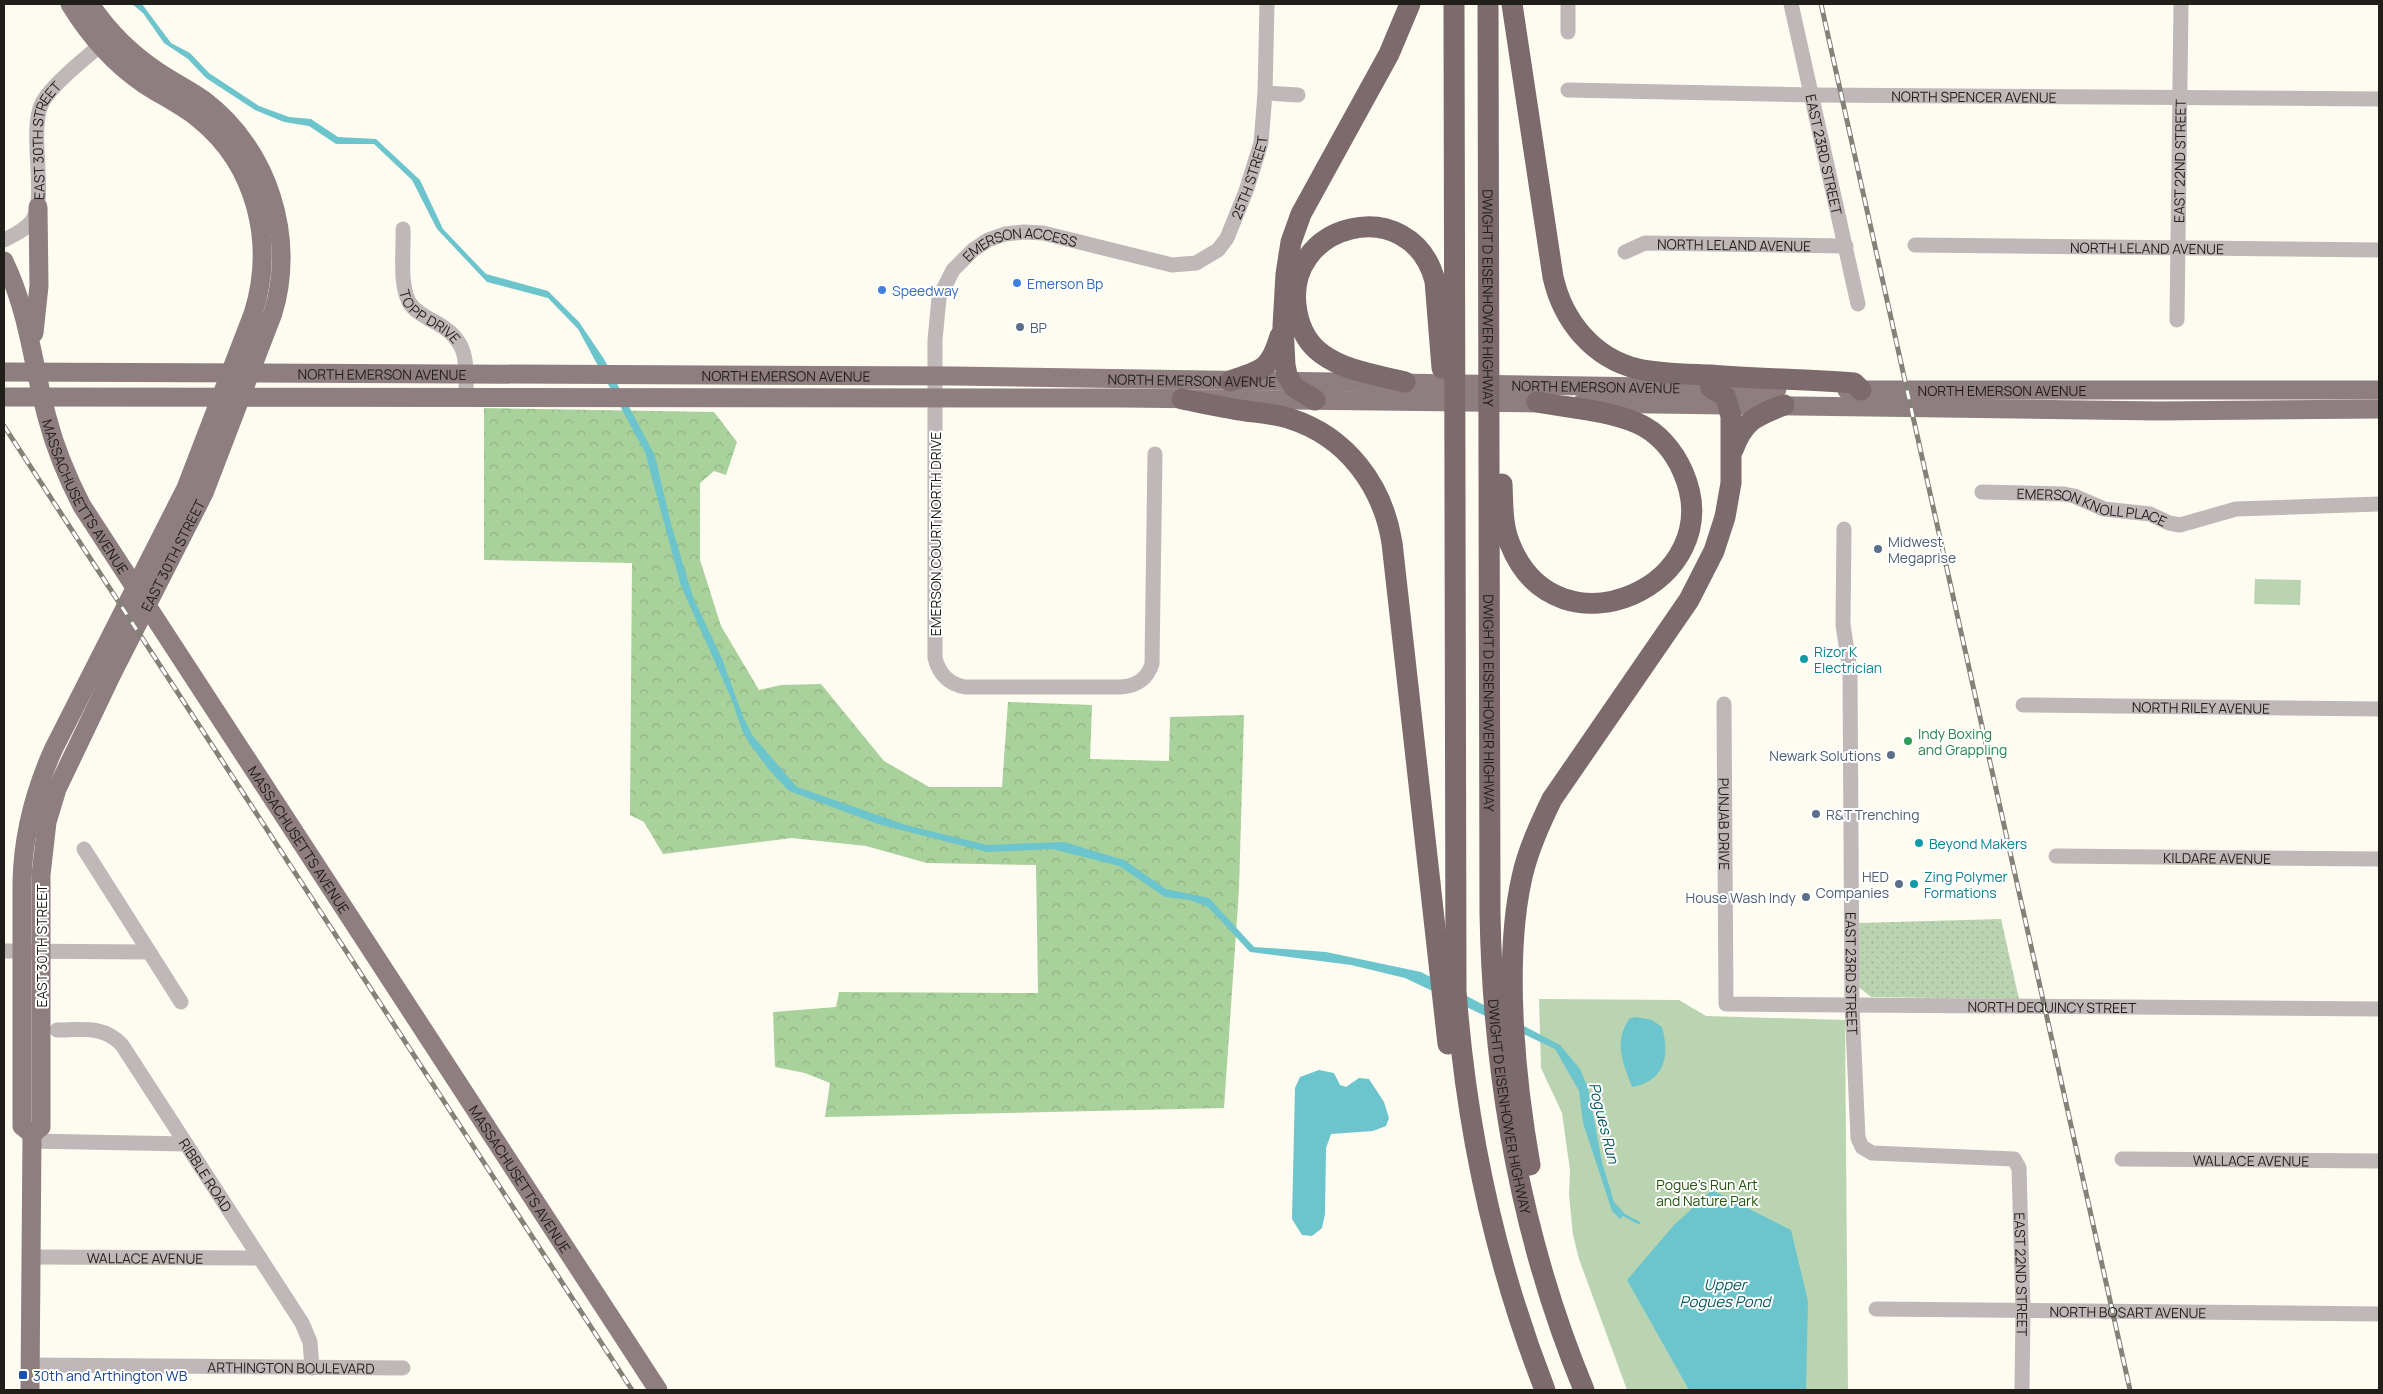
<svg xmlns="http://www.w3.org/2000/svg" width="2383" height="1394" font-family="Manrope,sans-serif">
	<defs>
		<pattern id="grass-dots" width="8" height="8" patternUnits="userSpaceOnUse" patternTransform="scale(1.25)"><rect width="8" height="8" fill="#bad4b2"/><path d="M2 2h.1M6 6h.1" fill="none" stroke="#a0b698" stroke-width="1.8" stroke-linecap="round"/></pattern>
		<pattern id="forest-crowns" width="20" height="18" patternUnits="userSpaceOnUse" patternTransform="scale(1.25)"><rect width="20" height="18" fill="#a8d19b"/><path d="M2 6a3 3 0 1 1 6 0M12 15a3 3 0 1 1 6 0" fill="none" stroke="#90b385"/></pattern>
	</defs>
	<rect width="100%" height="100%" fill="#fefbf0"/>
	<path fill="url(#grass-dots)" d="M 2001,919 L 2019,999 L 1871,997 L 1856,985 L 1859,923 Z"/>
	<path fill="url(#forest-crowns)" d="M 484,408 L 714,412 L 737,442 L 726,475 L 714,471 L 700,483 L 700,560 L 721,626 L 759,690 L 781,685 L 821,684 L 884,761 L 929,787 L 1002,787 L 1008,702 L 1092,705 L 1090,759 L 1169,761 L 1170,717 L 1244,715 L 1239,889 L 1224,1108 L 825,1117 L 830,1083 L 805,1073 L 775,1067 L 773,1012 L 836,1007 L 839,992 L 1038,993 L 1036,865 L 927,863 L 866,846 L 792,838 L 663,854 L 644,822 L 630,815 L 632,563 L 484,560 Z"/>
	<g fill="#bad4b2">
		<path d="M 2255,579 L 2301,580 L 2300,605 L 2254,604 Z"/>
		<path d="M 1539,999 L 1679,1000 L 1706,1016 L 1845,1020 L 1848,1390 L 1627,1390 L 1579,1259 L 1573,1235 L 1569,1195 L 1570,1170 L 1562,1113 L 1541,1068 Z"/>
	</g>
	<g fill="#6cc5cc">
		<path d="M 132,4 L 142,4 L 171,43 L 190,53 L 209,73 L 259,106 L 289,117 L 311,119 L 338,137 L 376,139 L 420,180 L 443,229 L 486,274 L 548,291 L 579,322 L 604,359 L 655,456 L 671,524 L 693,597 L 723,661 L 742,714 L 752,735 L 797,787 L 906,825 L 987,845 L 1064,842 L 1124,860 L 1166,889 L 1209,898 L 1254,947 L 1326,952 L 1421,972 L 1560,1045 L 1580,1069 L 1588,1088 L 1602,1162 L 1614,1202 L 1625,1214 L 1620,1219 L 1612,1211 L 1583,1123 L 1579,1091 L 1555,1049 L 1405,978 L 1351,965 L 1250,952 L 1208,907 L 1190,900 L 1165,897 L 1119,866 L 1052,849 L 987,852 L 878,824 L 789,791 L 770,771 L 749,743 L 742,730 L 731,698 L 681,586 L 645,452 L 578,329 L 548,298 L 487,282 L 437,229 L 412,180 L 374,144 L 336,144 L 309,126 L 284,122 L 255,110 L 206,78 L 188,59 L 164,43 L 143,13 Z"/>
		<path d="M 1637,1017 L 1652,1020 L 1662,1027 C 1670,1056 1665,1081 1632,1087 C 1623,1063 1613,1041 1630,1018 Z"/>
		<path d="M 1319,1070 L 1334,1073 L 1340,1085 L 1346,1087 L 1359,1078 L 1369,1079 L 1384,1102 L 1389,1118 L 1386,1126 L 1373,1131 L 1331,1134 L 1326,1148 L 1325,1214 L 1322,1228 L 1312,1236 L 1302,1235 L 1292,1219 L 1295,1088 L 1300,1077 Z"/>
		<path d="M 1712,1190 L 1791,1230 L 1808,1301 L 1806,1390 L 1689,1390 L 1627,1280 L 1674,1225 Z"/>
	</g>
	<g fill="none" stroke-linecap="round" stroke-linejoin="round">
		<path stroke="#6cc5cc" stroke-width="3" d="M 1620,1213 L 1639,1223"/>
		<g stroke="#c0b7b8" stroke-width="15">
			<path d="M 1568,4 L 1568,32"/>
			<path id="s1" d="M 1791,4 L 1858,304"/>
			<path id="s2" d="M 1568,90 L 1812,95 L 2379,99"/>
			<path d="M 1265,93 L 1298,95"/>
			<path id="s3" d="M 403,229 C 404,251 399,282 409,302 C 414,311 424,316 433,321 C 470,340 466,361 466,398"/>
			<path id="s4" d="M 4,240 C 14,235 25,230 32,221 C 48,199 28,132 42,103 C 52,84 90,54 108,39"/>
			<path id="s5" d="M 1915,245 L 2379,250"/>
			<path id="s6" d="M 1625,252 L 1645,243 L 1846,246"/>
			<path id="s7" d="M 2177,320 L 2181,4"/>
			<path id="s8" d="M 1155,454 L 1152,664 C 1147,679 1137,686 1121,687 L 965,687 C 949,684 939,674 935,658 L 935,340 L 939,298 L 953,270 L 973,250 L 988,240 L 1005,234 L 1024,232 L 1043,233 L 1172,265 L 1196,263 L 1218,250 L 1227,238 L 1246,191 L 1261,143 L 1265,93 L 1267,4"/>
			<path id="s9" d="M 1982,492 L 2064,494 L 2074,496 L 2104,509 L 2150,514 L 2169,523 L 2180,525 L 2236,509 L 2379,504"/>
			<path id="s10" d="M 1844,529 L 1843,625 L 1850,671 L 1852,1005 L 1858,1138 L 1862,1147 L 1872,1153 L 2014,1159 L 2019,1168 L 2023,1310 L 2022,1390"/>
			<path id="s11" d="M 1724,704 L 1726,1004 L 2379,1009"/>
			<path id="s12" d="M 2023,705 L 2379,709"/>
			<path d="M 84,849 L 181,1002"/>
			<path id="s13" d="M 2056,856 L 2379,859"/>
			<path d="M 4,951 L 149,952"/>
			<path id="s14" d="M 57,1030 C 82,1030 104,1025 122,1045 L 302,1323 L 310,1342 L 312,1368"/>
			<path d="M 31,1141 L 186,1144"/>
			<path id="s15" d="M 2122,1159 L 2379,1161"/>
			<path id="s16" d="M 30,1257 L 260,1258"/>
			<path id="s17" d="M 1876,1309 L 2379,1314"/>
			<path id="s18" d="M 30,1365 L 403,1368"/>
		</g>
		<g stroke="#8e7e80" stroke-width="19">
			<path id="s19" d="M 4,261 C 29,313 32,362 47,417 C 55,448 67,477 82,506 L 658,1390"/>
			<path d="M 34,333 L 39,286 L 38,207"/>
			<path id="s20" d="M 4,372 L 954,376 L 1777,389"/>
			<path id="s21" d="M 1847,390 L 2379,390"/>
			<path d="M 4,397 L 1124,398 L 1552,403"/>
			<path d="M 1582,403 L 2159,411 L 2379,409"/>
			<path d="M 32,1134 L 22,1126 L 22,882 C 23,834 34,792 54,748 L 186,488 L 253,314 C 275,244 257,166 199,119 C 182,105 162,96 144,84 C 113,63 89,35 70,4"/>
			<path id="s22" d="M 32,1134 L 41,1127 L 41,875 L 47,822 L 57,789 L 112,674 L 204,493 L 273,313 C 296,238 269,150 205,101 C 190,90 173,82 157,71 C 130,53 108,31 90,4"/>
			<path d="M 30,1390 L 32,1134"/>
		</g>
		<g stroke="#7c6a6c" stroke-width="21">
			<path d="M 1454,4 L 1456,991 C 1466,1128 1495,1262 1545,1390"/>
			<path id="s23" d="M 1488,4 L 1490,913 C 1493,1077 1521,1238 1584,1390"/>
			<path d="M 1512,4 L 1553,277 C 1563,321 1593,358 1638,369 C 1661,374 1687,374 1710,375 C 1758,379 1806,379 1854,383 L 1861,390"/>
			<path d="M 1230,381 C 1263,370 1270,370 1280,336"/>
			<path d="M 1405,382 C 1377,375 1345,371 1322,354 C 1308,344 1300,328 1297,312 C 1280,223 1411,190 1435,281 L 1442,368"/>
			<path d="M 1182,399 C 1203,403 1225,408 1246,411 C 1261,413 1276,414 1291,419 C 1347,437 1383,486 1392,543 L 1448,1044"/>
			<path d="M 1315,400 L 1294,387 L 1287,375 L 1285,365 L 1283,326 L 1286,274 L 1291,242 L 1301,214 L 1389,54 L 1410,4"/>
			<path d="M 1733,450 C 1744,420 1756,416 1784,405"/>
			<path d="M 1502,484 C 1503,504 1502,526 1510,544 C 1557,663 1732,584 1683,472 C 1674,451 1658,432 1637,423 C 1607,410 1569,408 1537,402"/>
			<path d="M 1530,1165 C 1515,1081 1503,961 1522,877 C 1528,850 1540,824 1552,799 L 1689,600 L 1714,551 L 1725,517 L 1731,483 L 1731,416 L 1725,396 L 1711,388"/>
		</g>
		<g stroke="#848179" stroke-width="5">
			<g id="rail">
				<path d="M 1821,4 L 2130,1390"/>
				<path d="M 4,426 L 632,1390"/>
			</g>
		</g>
		<use href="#rail" stroke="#fff" stroke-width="3" stroke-dasharray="9" stroke-linecap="butt"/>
	</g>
	<g fill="#3f7fe0" stroke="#fff" stroke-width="2">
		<circle cx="1017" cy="283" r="5"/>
		<circle cx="882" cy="290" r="5"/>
	</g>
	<g fill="#5c6f8a" stroke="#fff" stroke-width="2">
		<circle cx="1020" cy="327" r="5"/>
		<circle cx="1878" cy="549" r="5"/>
		<circle cx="1891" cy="755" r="5"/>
		<circle cx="1816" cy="814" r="5"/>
		<circle cx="1899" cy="884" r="5"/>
		<circle cx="1806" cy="897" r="5"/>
	</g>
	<g fill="#0f9aa8" stroke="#fff" stroke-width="2">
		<circle cx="1804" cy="659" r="5"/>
		<circle cx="1919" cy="843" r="5"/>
		<circle cx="1914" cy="884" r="5"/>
	</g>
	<circle fill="#2e9e5b" stroke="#fff" stroke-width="2" cx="1908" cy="741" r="5"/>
	<rect fill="#1a4fb4" stroke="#fff" stroke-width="2" x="18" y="1370" width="10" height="10" rx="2.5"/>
	<g text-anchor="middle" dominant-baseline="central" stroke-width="4" stroke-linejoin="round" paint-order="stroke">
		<g font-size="14" fill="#201e18" stroke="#fff">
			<text stroke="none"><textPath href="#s2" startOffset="406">NORTH SPENCER AVENUE</textPath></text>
			<text stroke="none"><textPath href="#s4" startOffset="118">EAST 30TH STREET</textPath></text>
			<text stroke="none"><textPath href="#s1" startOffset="154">EAST 23RD STREET</textPath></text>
			<text stroke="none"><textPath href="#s7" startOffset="159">EAST 22ND STREET</textPath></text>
			<text stroke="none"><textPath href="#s8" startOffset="1208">25TH STREET</textPath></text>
			<text stroke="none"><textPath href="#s6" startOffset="111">NORTH LELAND AVENUE</textPath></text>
			<text stroke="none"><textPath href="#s5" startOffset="232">NORTH LELAND AVENUE</textPath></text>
			<text stroke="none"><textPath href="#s8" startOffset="920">EMERSON ACCESS</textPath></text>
			<text stroke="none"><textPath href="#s23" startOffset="294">DWIGHT D EISENHOWER HIGHWAY</textPath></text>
			<text stroke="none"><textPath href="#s3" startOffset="99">TOPP DRIVE</textPath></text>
			<text stroke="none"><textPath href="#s20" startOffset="378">NORTH EMERSON AVENUE</textPath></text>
			<text stroke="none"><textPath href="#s20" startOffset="782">NORTH EMERSON AVENUE</textPath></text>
			<text stroke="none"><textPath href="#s20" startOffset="1188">NORTH EMERSON AVENUE</textPath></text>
			<text stroke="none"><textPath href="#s20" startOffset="1592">NORTH EMERSON AVENUE</textPath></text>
			<text stroke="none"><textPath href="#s21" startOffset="155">NORTH EMERSON AVENUE</textPath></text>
			<text stroke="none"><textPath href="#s19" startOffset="251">MASSACHUSETTS AVENUE</textPath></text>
			<text stroke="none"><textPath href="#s9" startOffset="112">EMERSON KNOLL PLACE</textPath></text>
			<text transform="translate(935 534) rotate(-90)">EMERSON COURT NORTH DRIVE</text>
			<text stroke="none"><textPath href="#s22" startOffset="612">EAST 30TH STREET</textPath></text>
			<text stroke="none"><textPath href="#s23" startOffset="699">DWIGHT D EISENHOWER HIGHWAY</textPath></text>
			<text stroke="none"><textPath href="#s12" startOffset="178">NORTH RILEY AVENUE</textPath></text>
			<text stroke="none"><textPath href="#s11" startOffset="120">PUNJAB DRIVE</textPath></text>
			<text stroke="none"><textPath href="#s19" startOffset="656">MASSACHUSETTS AVENUE</textPath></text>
			<text stroke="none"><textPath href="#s13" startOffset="161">KILDARE AVENUE</textPath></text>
			<text transform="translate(41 946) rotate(-90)">EAST 30TH STREET</text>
			<text stroke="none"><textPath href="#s10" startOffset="445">EAST 23RD STREET</textPath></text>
			<text stroke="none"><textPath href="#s11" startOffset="626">NORTH DEQUINCY STREET</textPath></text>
			<text stroke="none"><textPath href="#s23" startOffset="1104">DWIGHT D EISENHOWER HIGHWAY</textPath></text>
			<text stroke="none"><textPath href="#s15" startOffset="129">WALLACE AVENUE</textPath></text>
			<text stroke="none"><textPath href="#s14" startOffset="224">RIBBLE ROAD</textPath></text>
			<text stroke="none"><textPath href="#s19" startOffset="1061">MASSACHUSETTS AVENUE</textPath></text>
			<text stroke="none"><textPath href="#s16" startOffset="115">WALLACE AVENUE</textPath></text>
			<text stroke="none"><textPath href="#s10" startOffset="890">EAST 22ND STREET</textPath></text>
			<text stroke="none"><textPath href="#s17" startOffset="252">NORTH BOSART AVENUE</textPath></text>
			<text stroke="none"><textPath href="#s18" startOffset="261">ARTHINGTON BOULEVARD</textPath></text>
		</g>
		<g font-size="14" fill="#366cbe" stroke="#fff" text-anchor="start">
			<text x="1027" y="283">Emerson Bp</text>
			<text x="892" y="290">Speedway</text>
		</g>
		<g font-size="14" fill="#4e5e75" stroke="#fff" text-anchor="start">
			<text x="1030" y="327">BP</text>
			<text x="1888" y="541">Midwest<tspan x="1888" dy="16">Megaprise</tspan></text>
			<text x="1881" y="755" text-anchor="end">Newark Solutions</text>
			<text x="1826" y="814">R&amp;T Trenching</text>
			<text x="1889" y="876" text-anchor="end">HED<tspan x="1889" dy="16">Companies</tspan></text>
			<text x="1796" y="897" text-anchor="end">House Wash Indy</text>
		</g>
		<g font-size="14" fill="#0d838f" stroke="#fff" text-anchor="start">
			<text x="1814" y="651">Rizor K<tspan x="1814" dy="16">Electrician</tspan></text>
			<text x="1929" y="843">Beyond Makers</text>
			<text x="1924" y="876">Zing Polymer<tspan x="1924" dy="16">Formations</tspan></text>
		</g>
		<g font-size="14" fill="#27864d" stroke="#fff" text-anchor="start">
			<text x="1918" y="733">Indy Boxing<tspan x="1918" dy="16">and Grappling</tspan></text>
		</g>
		<g font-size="14" fill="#1f5206" stroke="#fff">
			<text x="1707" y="1184">Pogue's Run Art<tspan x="1707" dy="16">and Nature Park</tspan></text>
		</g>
		<g font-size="14" fill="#164399" stroke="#fff" text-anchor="start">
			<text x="33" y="1375">30th and Arthington WB</text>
		</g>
		<g font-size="15" font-style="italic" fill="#07585e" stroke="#fff">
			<text transform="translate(1604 1123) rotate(76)">Pogues Run</text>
			<text x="1725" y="1284">Upper<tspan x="1725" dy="17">Pogues Pond</tspan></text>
		</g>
	</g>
	<rect width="2383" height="1394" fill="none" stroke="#201e18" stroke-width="10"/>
</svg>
